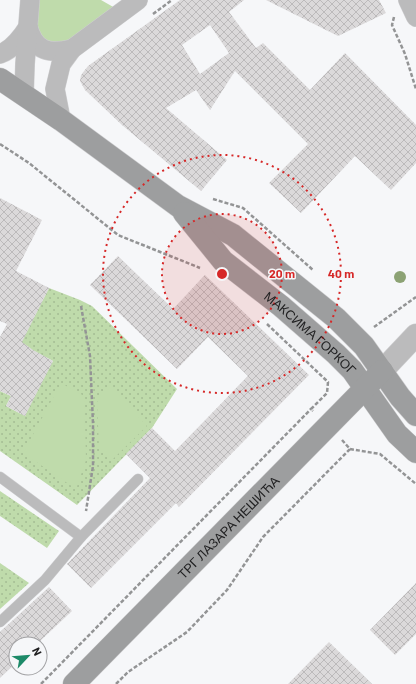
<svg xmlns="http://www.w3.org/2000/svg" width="416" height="684" font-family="Barlow,sans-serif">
	<defs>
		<pattern id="grass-dots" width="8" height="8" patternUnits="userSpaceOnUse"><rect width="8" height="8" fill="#bfdbab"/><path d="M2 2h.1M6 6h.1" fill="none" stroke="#a4bc93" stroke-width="1.8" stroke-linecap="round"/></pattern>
		<pattern id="building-cross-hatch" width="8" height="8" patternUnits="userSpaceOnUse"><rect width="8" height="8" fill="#dbd9da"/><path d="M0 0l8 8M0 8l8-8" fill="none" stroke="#bcbabb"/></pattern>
	</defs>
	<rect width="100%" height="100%" fill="#f6f7f9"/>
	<g fill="url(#grass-dots)">
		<path d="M 49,288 L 80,300 L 92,306 L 177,389 L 152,428 L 77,505 L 0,451 L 0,391 L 11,396 L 6,406 L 25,416 L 42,370 L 47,372 L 53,361 L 34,351 L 18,348 Z"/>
		<path d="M 0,491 L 59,531 L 47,548 L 0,516 Z"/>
		<path d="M 0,563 L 29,583 L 0,609 Z"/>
	</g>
	<g fill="#bfdbab">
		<path d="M 30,0 L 101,0 L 122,12 L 72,49 L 40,48 Z"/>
		<path d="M 61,383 L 84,396 L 86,460 L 76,489 L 23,453 Z"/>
		<path d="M 110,385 L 147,426 L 113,459 L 99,447 L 97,402 Z"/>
	</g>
	<g fill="url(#building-cross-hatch)" fill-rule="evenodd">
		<path d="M 180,0 L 244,0 L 229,12 L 256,48 L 263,43 L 310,90 L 345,53 L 416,125 L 416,163 L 391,190 L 355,156 L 301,213 L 269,183 L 308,144 L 235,71 L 210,110 L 196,90 L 166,108 L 227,160 L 201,191 L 122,125 L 85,90 L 80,81 L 81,75 L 88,66 ZM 210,25 L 229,53 L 200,74 L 182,45 Z"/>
		<path d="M 266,0 L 379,0 L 386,13 L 338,36 Z"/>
		<path d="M 0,198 L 42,220 L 16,271 L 49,288 L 22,342 L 33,350 L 53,361 L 25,416 L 6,406 L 11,396 L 0,391 L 0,337 L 7,324 L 0,321 Z"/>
		<path d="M 118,256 L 173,309 L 205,275 L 309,375 L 179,507 L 176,503 L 91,588 L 67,564 L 150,478 L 126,454 L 152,428 L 175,451 L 248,376 L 208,337 L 177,369 L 90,285 Z"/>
		<path d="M 416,583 L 416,634 L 395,655 L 370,630 Z"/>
		<path d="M 49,587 L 72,611 L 37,644 L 16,644 L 16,663 L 0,678 L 0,632 Z"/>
		<path d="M 329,642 L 372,684 L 288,684 Z"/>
	</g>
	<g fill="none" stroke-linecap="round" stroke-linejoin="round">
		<g stroke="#d0d0d2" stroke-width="11">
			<g id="service">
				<path d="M 0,477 L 81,537"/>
				<path d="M 0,622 L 45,580 L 81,537 L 138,479"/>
			</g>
		</g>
		<g stroke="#d0d0d2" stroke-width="20">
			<g id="minor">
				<path d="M 408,0 L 416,17"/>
				<path d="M 28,27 C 35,52 49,54 72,49"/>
				<path d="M 0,54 C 13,49 21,38 28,27"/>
				<path d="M 24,95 L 25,64 L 30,0"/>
				<path d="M 61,120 L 55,89 L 61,64 L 72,49 L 138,0"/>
			</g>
		</g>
		<g stroke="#d0d0d2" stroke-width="23">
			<path id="tertiary" d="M 382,371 L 416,335"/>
		</g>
		<g stroke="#d0d0d2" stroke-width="23">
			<g id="secondary">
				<path d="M 0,79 L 61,120 L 178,206 L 233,235 L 336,318 L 364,346 L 400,397 L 416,415"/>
				<path id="s1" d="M 184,213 L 223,261 L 281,306 L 336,354 L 352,370 L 397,434 L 416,452"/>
				<path id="s2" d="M 74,684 L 382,371"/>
			</g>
		</g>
		<g stroke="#939495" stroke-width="2.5" stroke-dasharray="4 2" stroke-linecap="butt">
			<path d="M 153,14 L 172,0"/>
			<path d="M 394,17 L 392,25 L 405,54 L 416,89"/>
			<path d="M 0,144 L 29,163 L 118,235 L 200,268"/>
			<path d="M 213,199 L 243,208 L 313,270"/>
			<path d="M 81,306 L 90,356 L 93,424 L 93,466 L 86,511"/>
			<path d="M 267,324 L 328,382 L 327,393 L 311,409 L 313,411"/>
			<path d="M 374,327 L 416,297"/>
			<path d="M 342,440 L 350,449 L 380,454 L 416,484"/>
			<path d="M 41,684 L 311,409"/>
			<path d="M 116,684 L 128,672 L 187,632 L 227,590 L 263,537 L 350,449"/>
		</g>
		<use href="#service" stroke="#bbbbbc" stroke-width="10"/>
		<use href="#minor" stroke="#bbbbbc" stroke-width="19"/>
		<use href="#tertiary" stroke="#bbbbbc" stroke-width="22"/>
		<use href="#secondary" stroke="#9d9e9f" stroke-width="22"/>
	</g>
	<circle fill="#8ca274" cx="400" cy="277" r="6"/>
	<circle cx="222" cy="274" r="60" fill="#d62828" fill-opacity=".12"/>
	<g fill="none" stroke="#d62828" stroke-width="2" stroke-dasharray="2 4">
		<circle cx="222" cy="274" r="60"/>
		<circle cx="222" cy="274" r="119"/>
	</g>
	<g text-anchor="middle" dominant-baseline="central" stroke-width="3" stroke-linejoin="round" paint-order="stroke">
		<g font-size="13" fill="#212122" stroke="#f6f7f9">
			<text stroke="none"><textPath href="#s1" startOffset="175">МАКСИМА ГОРКОГ</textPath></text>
			<text stroke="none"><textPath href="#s2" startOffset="220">ТРГ ЛАЗАРА НЕШИЋА</textPath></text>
		</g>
	</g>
	<circle cx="222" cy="274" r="6" fill="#d62828" stroke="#f6f7f9" stroke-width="2"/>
	<g font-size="12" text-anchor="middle" font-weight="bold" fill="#d62828" stroke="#f6f7f9" stroke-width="3" stroke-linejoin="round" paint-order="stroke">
		<text x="282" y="278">20 m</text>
		<text x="341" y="278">40 m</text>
	</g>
	<g transform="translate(28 656) rotate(64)"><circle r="19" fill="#f6f7f9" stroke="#a1a1a3"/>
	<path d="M0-3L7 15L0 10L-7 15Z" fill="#1d8a68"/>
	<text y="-6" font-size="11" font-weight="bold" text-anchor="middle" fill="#212122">N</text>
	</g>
</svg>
